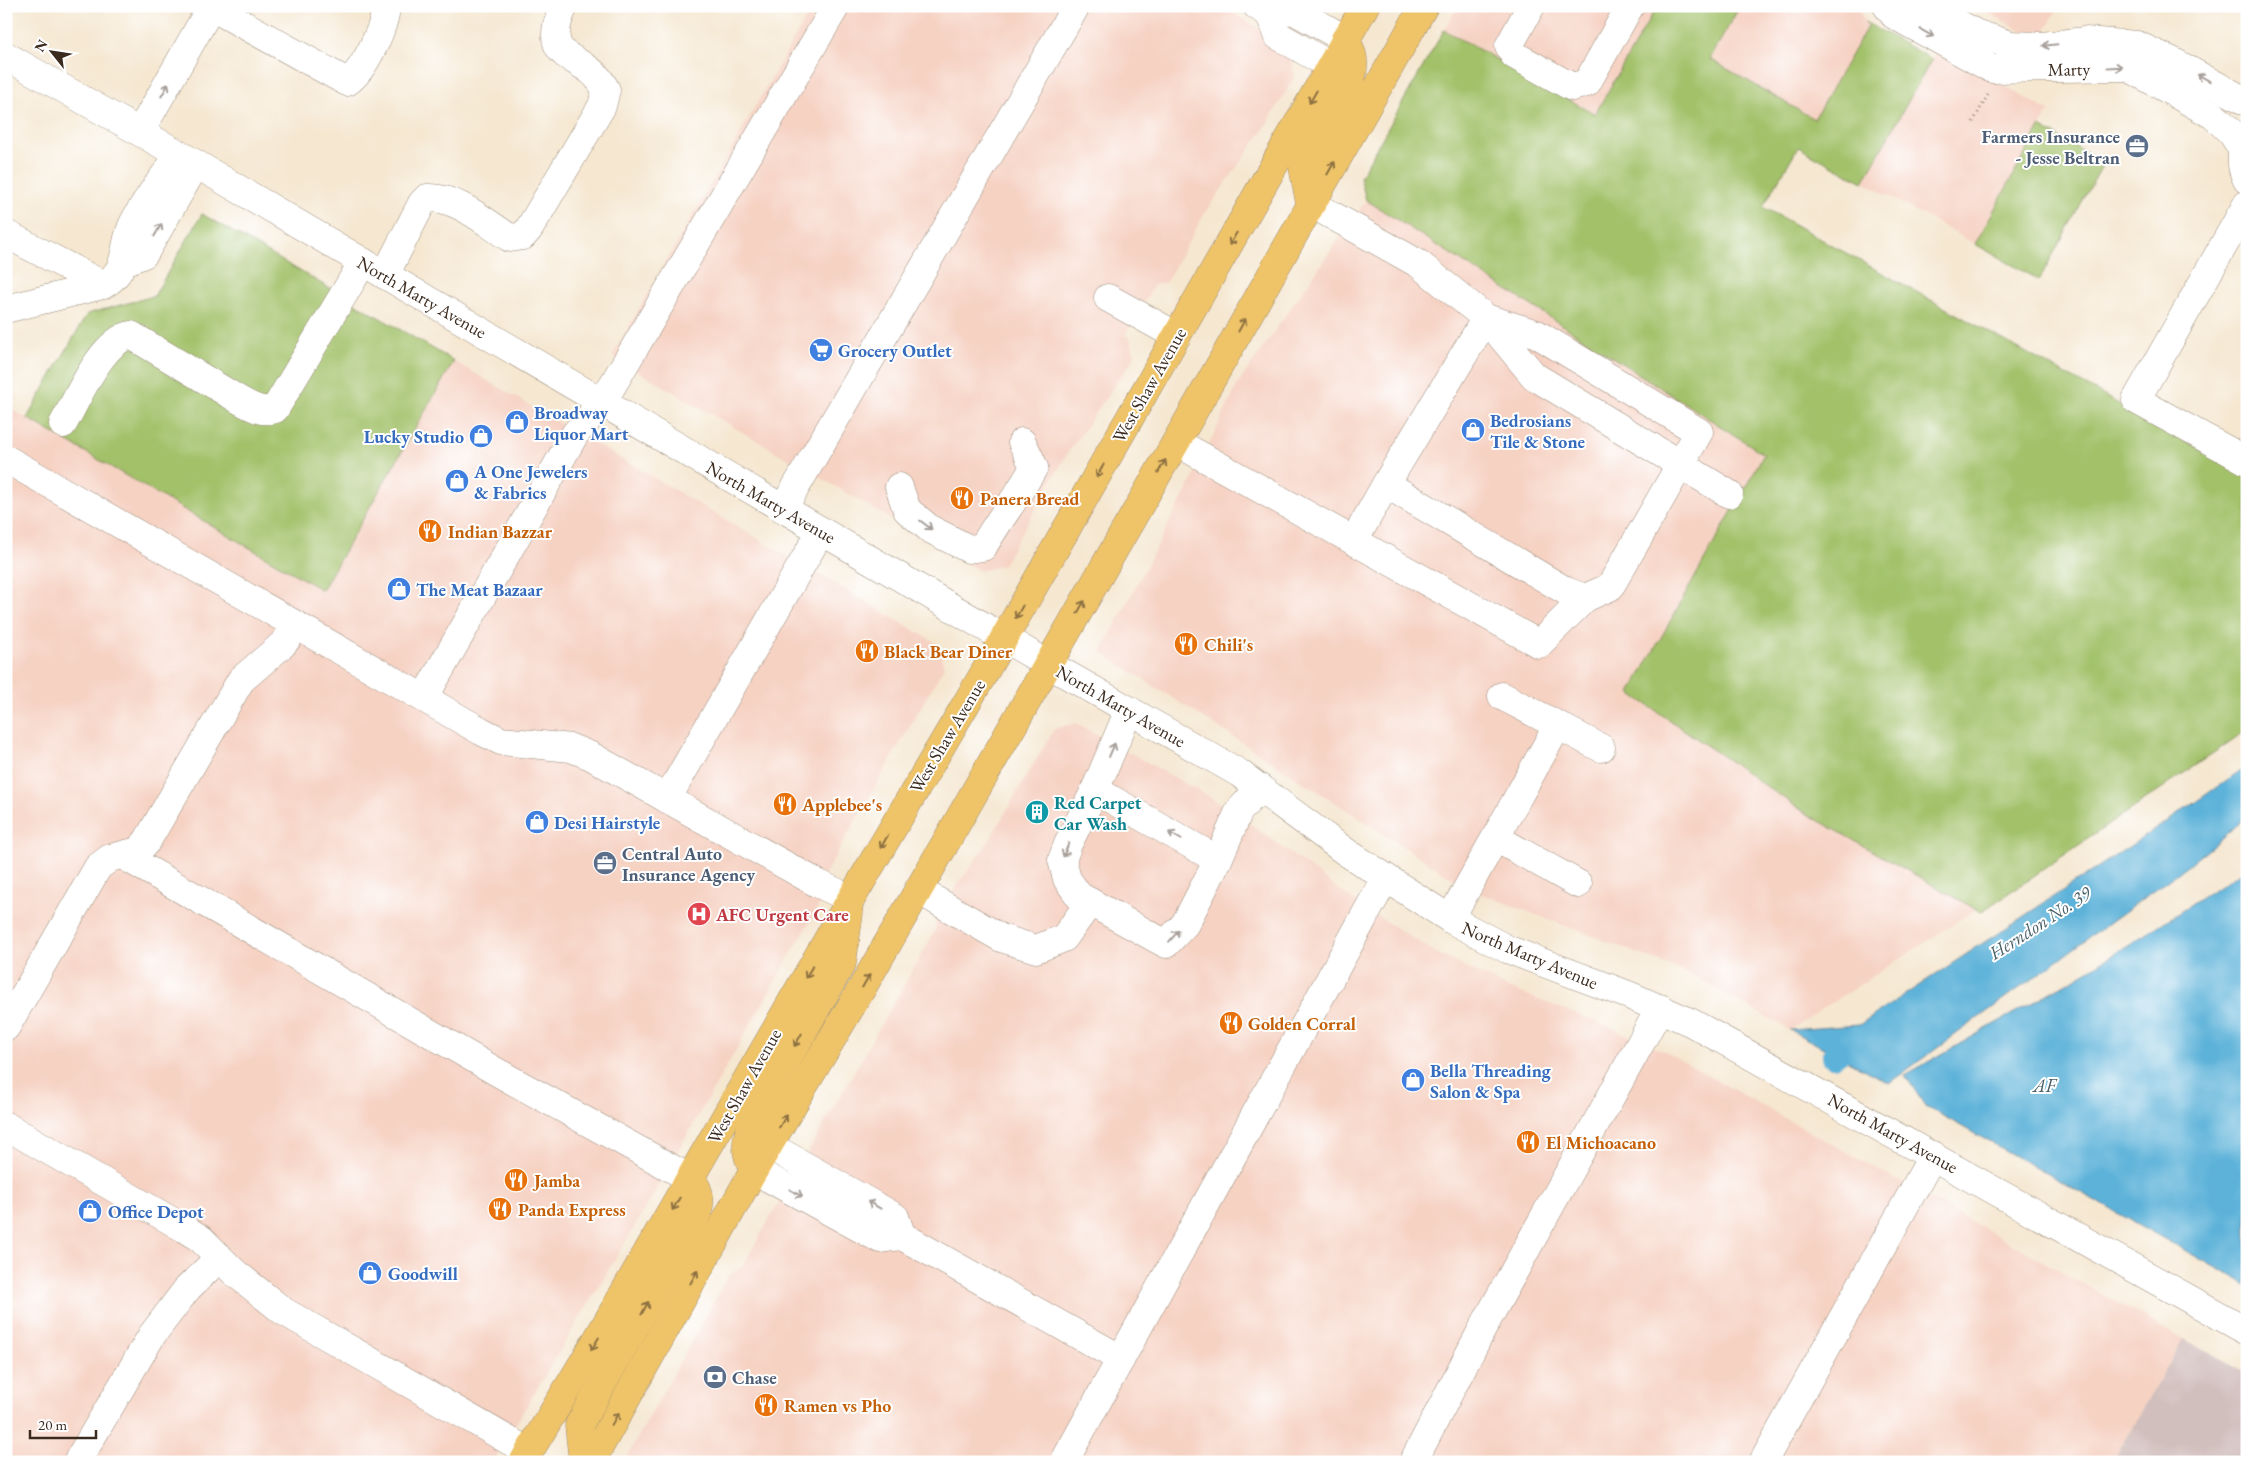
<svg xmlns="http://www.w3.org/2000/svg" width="2253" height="1468" font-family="'EB Garamond',serif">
	<rect width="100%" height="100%" fill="#fff"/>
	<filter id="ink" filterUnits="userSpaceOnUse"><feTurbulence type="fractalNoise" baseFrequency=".02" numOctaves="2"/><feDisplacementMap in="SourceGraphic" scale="10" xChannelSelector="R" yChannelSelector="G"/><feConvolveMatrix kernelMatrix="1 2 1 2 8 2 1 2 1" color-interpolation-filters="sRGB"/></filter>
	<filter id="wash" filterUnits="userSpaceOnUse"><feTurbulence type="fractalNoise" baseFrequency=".0096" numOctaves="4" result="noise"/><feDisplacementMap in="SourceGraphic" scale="20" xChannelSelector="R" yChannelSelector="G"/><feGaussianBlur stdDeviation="1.12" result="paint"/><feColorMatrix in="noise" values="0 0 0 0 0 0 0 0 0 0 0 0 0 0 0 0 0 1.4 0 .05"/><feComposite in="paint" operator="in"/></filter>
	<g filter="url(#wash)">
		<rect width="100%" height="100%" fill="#f5e7d0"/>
		<g fill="#f6d2c3">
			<path d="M 813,6 L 1220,6 L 1286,44 L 1295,76 L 1264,129 L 1206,211 L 1166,282 L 1154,285 L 1125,335 L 1130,338 L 1135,356 L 1067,454 L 1003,565 L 980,571 L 612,356 Z"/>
			<path d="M 1458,6 L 1657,6 L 1595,114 L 1444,30 Z"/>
			<path d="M 1740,6 L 1858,6 L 1867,27 L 1814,119 L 1710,59 Z"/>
			<path d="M 1977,6 L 2059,6 L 2044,33 L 2025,33 Z"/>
			<path d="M 1937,49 L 2049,111 L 1975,244 L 1863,182 Z"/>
			<path d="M 1366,200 L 1764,455 L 1632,695 L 1807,814 L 1976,909 L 1790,1030 L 1684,971 L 1471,890 L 1101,652 L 1191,482 L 1239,382 Z"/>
			<path d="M 454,361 L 938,644 L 944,667 L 821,881 L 830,886 L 635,1226 L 493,1462 L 6,1462 L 6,406 L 322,590 Z"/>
			<path d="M 1076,723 L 1208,796 L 1255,827 L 1357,903 L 1436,953 L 1506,987 L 1614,1029 L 1666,1052 L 2183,1339 L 2113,1462 L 624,1462 L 728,1276 L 742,1267 L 935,931 L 937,914 L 990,839 L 1054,729 Z"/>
		</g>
		<path fill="#d1bfbd" d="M 2183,1339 L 2247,1373 L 2247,1462 L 2113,1462 Z"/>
		<g fill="#a2c169" stroke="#6e7644">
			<path d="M 1657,6 L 1740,6 L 1710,59 L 1814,119 L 1867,27 L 1865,22 L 1932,59 L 1863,182 L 1798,147 L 1763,207 L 2247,475 L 2247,730 L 1981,912 L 1807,814 L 1630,693 L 1764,454 L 1366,200 L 1360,177 L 1444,30 L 1595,114 Z"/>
			<path d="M 2040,127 L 2104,162 L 2039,280 L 1975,244 Z"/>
			<path d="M 202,214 L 454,361 L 322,590 L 27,418 L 87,314 L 154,296 Z"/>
		</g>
		<g fill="#5db2d9" stroke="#4c6e7c">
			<path d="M 2247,766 L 2247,817 L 2186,867 L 1889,1083 L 1790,1030 L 1859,1025 L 2174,817 Z"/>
			<path d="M 2247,869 L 2247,1285 L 1925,1106 L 1905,1075 L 2086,972 Z"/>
		</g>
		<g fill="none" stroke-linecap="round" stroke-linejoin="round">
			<path stroke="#5db2d9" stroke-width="22" d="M 1833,1057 L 1862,1039"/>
		</g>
	</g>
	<g filter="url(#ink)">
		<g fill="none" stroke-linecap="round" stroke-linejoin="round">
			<g stroke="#988877" stroke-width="29">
				<g id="minor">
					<path d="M 210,6 L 347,82 C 364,71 385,27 386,6"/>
					<path d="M 1257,6 L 1270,14 L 1293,10 L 1345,39"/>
					<path d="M 1531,6 L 1509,46 L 1514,55 L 1572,87 L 1587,83 L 1630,6"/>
					<path d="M 1887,6 L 1894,15 L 1992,69 L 2128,67 L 2213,115 L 2232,133 L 2242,149"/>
					<path d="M 1927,6 L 1975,33 L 2011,45 L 2043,46 L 2085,41 L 2137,45 L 2174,62 L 2247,102"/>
					<path d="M 1270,14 L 1277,35 L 1331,66"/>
					<path d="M 6,56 L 196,164 L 1048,664 L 1239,773 L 1346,852 L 1450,919 L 1507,949 L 1631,996 L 1692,1023 L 2247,1331"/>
					<path d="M 140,132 L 211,7"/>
					<path d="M 2247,135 C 2241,151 2239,165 2247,180"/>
					<path d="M 2247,204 L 2136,400 L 2247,461"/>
					<path d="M 6,234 L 103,285"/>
					<path d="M 124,262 L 144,254 L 196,164"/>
					<path d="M 385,275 L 422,203 L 427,198 C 457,196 486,223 510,238 L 523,236 L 529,229 L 602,106 L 606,90 C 587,50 536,67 564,6"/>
					<path d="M 1108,298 L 1177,336"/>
					<path d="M 6,309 L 103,285 C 131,270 121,245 134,222 C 146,198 164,177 179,155"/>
					<path d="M 1486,318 L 1537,334 L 1699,432 L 1610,587 L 1585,598"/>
					<path d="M 1486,318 L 1534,376 L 1729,494"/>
					<path d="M 63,424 C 78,398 101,341 131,335 L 241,401 C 252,407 262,413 275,409 L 363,262"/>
					<path d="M 1176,442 L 1539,644 L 1585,598 L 1566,591 L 1386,484 L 1486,318 L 1419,264 L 1310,203"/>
					<path d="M 6,459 L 481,731 L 501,741 L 571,748 L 591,756 L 817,883 L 851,899"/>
					<path d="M 899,487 L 907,510 L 930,529 L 969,549 L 983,547 C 999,519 1019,495 1034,467 L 1022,442"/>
					<path d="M 783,509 L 1076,6"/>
					<path d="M 1354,541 L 1386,484"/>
					<path d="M 1502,696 L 1601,748"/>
					<path d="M 424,698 L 575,434 L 602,403 L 836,6"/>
					<path d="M 1129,710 L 1095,790 L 1068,844 L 1062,860 L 1067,879 L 1079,896 L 1166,944 L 1185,924 L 1218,860 L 1239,811 L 1260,788"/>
					<path d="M 1095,790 L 1218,860"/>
					<path d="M 667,799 L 821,531"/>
					<path d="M 1496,838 L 1578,884"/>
					<path d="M 124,856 L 497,1072 L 691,1179"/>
					<path d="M 918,890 L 1001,938 L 1036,949 L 1064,938 L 1090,902"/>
					<path d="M 1450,919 L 1558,725"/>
					<path d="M 6,1027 L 98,867 L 110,858 L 138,851 L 147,841 L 241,680 L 283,644 L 297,626"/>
					<path d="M 6,1126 L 182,1227 L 201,1239 L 234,1272 L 283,1311 L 529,1452"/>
					<path d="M 754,1170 L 880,1239 L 902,1236 L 895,1217 L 768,1145"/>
					<path d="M 902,1236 L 1121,1359"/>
					<path d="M 77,1462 L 152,1335 L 187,1289 L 218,1259"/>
					<path d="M 1064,1462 L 1385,879"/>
					<path d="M 1413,1462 L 1486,1322 L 1660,1008"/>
					<path d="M 1763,1462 L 1933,1155"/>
				</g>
			</g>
			<g stroke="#988877" stroke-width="29">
				<g id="major">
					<path d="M 1310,203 L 1303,167 L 1351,80 C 1355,64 1354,53 1345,39"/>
					<path d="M 754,1170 C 743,1151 746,1137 754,1118 L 842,963 L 849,913"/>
					<path d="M 523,1462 L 595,1343 L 851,899 L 983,675 L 1365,6"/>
					<path d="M 583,1462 L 579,1425 L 695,1220 C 701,1204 702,1192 691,1179"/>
					<path d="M 591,1462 L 754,1170 L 862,988 L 1176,442 L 1424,6"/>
				</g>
			</g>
			<path stroke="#988877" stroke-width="3" stroke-dasharray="1 4" stroke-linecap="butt" d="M 1973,122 L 1989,93"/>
			<use href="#minor" stroke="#fff" stroke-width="28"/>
			<use href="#major" stroke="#efc469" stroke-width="28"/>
		</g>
		<defs><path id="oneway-shaft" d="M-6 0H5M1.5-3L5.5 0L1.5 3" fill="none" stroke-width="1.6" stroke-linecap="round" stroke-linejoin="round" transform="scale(1.25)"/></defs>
		<g stroke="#a79f9a">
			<use href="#oneway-shaft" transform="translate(1927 33) rotate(29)"/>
			<use href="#oneway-shaft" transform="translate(2050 45) rotate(174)"/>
			<use href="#oneway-shaft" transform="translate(2115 67) rotate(-3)"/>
			<use href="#oneway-shaft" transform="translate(2204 78) rotate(-151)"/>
			<use href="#oneway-shaft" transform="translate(165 90) rotate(-60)"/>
			<use href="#oneway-shaft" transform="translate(158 230) rotate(-60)"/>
			<use href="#oneway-shaft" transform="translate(926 525) rotate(37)"/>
			<use href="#oneway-shaft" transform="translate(1112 750) rotate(-67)"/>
			<use href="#oneway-shaft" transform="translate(1175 836) rotate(-150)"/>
			<use href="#oneway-shaft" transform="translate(1066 850) rotate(111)"/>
			<use href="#oneway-shaft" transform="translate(1174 936) rotate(-49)"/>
			<use href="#oneway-shaft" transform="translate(796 1193) rotate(29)"/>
			<use href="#oneway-shaft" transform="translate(874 1205) rotate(-151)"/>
		</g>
		<g stroke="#8c6f40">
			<use href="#oneway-shaft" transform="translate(1313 97) rotate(120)"/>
			<use href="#oneway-shaft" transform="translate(1331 168) rotate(-60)"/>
			<use href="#oneway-shaft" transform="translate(1233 239) rotate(120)"/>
			<use href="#oneway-shaft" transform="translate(1242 325) rotate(-61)"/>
			<use href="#oneway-shaft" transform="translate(1162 466) rotate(-60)"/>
			<use href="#oneway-shaft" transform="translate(1100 471) rotate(120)"/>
			<use href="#oneway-shaft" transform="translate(1081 607) rotate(-60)"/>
			<use href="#oneway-shaft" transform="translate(1019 612) rotate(119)"/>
			<use href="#oneway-shaft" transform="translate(884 842) rotate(120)"/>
			<use href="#oneway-shaft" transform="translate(809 972) rotate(120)"/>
			<use href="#oneway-shaft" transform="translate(866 981) rotate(-60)"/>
			<use href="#oneway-shaft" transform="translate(798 1040) rotate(120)"/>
			<use href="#oneway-shaft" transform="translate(783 1121) rotate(-59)"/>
			<use href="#oneway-shaft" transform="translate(676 1204) rotate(120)"/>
			<use href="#oneway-shaft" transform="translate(694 1277) rotate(-61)"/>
			<use href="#oneway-shaft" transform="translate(645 1308) rotate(-61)"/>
			<use href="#oneway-shaft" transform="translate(595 1344) rotate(121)"/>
			<use href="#oneway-shaft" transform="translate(615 1419) rotate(-61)"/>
		</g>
	</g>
	<defs>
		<g id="office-disc" transform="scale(1.25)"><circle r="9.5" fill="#5c6f8a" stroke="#fff"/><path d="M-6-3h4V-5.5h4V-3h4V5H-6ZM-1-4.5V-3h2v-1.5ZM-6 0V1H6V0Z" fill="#fff"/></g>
		<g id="supermarket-disc" transform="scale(1.25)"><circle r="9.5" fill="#3f7fe0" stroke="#fff"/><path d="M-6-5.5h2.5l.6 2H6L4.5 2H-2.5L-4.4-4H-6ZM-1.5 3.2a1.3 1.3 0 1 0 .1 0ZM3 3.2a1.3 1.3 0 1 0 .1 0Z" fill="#fff"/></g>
		<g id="shop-disc" transform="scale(1.25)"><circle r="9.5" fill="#3f7fe0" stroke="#fff"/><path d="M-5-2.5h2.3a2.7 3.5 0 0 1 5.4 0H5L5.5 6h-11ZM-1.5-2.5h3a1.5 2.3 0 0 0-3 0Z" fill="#fff"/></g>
		<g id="restaurant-disc" transform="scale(1.25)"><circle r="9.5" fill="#e8710a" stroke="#fff"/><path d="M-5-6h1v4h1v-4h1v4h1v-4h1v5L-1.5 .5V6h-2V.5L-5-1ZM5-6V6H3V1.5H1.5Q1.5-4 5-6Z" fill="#fff"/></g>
		<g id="building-disc" transform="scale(1.25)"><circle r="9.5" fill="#0f9aa8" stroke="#fff"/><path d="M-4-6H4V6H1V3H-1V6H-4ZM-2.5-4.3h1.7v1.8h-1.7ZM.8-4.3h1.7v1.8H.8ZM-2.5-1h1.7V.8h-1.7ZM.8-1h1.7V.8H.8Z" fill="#fff"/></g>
		<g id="hospital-disc" transform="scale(1.25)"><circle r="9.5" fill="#e0444e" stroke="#fff"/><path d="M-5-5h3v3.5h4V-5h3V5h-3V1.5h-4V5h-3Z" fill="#fff"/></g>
		<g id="bank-disc" transform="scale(1.25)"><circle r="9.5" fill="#5c6f8a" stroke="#fff"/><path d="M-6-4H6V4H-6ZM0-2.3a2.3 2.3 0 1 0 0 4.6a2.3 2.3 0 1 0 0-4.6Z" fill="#fff"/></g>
	</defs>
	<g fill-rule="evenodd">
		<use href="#office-disc" x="2137" y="146"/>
		<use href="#supermarket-disc" x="821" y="350"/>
		<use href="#shop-disc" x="517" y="422"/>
		<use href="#shop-disc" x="1473" y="430"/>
		<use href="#shop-disc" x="481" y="436"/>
		<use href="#shop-disc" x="457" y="481"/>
		<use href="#restaurant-disc" x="962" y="498"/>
		<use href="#restaurant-disc" x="430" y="531"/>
		<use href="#shop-disc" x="399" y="589"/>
		<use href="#restaurant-disc" x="1186" y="644"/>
		<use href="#restaurant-disc" x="867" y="651"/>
		<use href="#restaurant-disc" x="785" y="804"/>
		<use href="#building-disc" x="1037" y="812"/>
		<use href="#shop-disc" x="537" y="822"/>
		<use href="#office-disc" x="605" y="863"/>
		<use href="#hospital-disc" x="699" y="914"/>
		<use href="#restaurant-disc" x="1231" y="1023"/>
		<use href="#shop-disc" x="1413" y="1080"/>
		<use href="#restaurant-disc" x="1528" y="1142"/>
		<use href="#restaurant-disc" x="516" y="1180"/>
		<use href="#restaurant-disc" x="500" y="1209"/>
		<use href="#shop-disc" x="90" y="1211"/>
		<use href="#shop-disc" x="370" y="1273"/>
		<use href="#bank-disc" x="715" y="1377"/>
		<use href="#restaurant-disc" x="766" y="1405"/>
	</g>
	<g text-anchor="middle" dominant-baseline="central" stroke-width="4" stroke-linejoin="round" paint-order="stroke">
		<g font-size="18" fill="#3b2a1e" stroke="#fff">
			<text transform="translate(2069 69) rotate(-1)">Marty</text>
			<text transform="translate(422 297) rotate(30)">North Marty Avenue</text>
			<text transform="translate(1149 385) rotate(-60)">West Shaw Avenue</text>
			<text transform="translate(771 502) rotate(30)">North Marty Avenue</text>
			<text transform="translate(1121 706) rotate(30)">North Marty Avenue</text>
			<text transform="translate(947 736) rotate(-59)">West Shaw Avenue</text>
			<text transform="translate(1530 955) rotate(23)">North Marty Avenue</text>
			<text transform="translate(744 1086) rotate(-60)">West Shaw Avenue</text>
			<text transform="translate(1893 1133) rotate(29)">North Marty Avenue</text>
		</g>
		<g font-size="18" font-weight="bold" fill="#4e5e75" stroke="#fff" text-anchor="start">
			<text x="2120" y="136" text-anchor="end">Farmers Insurance<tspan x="2120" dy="21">- Jesse Beltran</tspan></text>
			<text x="622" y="853">Central Auto<tspan x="622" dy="21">Insurance Agency</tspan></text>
			<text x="732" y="1377">Chase</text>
		</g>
		<g font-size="18" font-weight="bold" fill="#366cbe" stroke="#fff" text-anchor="start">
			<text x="838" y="350">Grocery Outlet</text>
			<text x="534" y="412">Broadway<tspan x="534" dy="21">Liquor Mart</tspan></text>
			<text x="1490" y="420">Bedrosians<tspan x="1490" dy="21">Tile &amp; Stone</tspan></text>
			<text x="464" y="436" text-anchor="end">Lucky Studio</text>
			<text x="474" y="471">A One Jewelers<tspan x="474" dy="21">&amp; Fabrics</tspan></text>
			<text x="416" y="589">The Meat Bazaar</text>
			<text x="554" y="822">Desi Hairstyle</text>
			<text x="1430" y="1070">Bella Threading<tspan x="1430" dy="21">Salon &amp; Spa</tspan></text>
			<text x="108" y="1211">Office Depot</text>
			<text x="388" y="1273">Goodwill</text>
		</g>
		<g font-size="18" font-weight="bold" fill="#c56008" stroke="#fff" text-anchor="start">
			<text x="980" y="498">Panera Bread</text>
			<text x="448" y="531">Indian Bazzar</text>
			<text x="1204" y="644">Chili's</text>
			<text x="884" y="651">Black Bear Diner</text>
			<text x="802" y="804">Applebee's</text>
			<text x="1248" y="1023">Golden Corral</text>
			<text x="1546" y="1142">El Michoacano</text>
			<text x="534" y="1180">Jamba</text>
			<text x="518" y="1209">Panda Express</text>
			<text x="784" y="1405">Ramen vs Pho</text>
		</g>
		<g font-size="18" font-weight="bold" fill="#0d838f" stroke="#fff" text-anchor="start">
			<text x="1054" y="802">Red Carpet<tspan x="1054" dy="21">Car Wash</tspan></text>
		</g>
		<g font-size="18" font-weight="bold" fill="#be3a42" stroke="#fff" text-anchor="start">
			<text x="716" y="914">AFC Urgent Care</text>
		</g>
		<g font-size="19" font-style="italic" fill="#496069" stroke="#fff">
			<text transform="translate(2040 923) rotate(-33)">Herndon No. 39</text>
			<text x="2044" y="1085">AF</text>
		</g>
	</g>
	<rect width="2253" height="1468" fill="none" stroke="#fff" stroke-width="25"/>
	<g transform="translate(52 52) rotate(300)" stroke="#ffffff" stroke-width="4" paint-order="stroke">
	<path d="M0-4L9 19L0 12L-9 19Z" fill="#3b2a1e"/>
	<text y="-8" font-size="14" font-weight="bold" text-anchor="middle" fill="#3b2a1e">N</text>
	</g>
	<path d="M30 1430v8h66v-8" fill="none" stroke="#3b2a1e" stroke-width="2.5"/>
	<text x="38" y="1430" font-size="15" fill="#3b2a1e" stroke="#ffffff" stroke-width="4" paint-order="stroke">20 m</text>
</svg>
